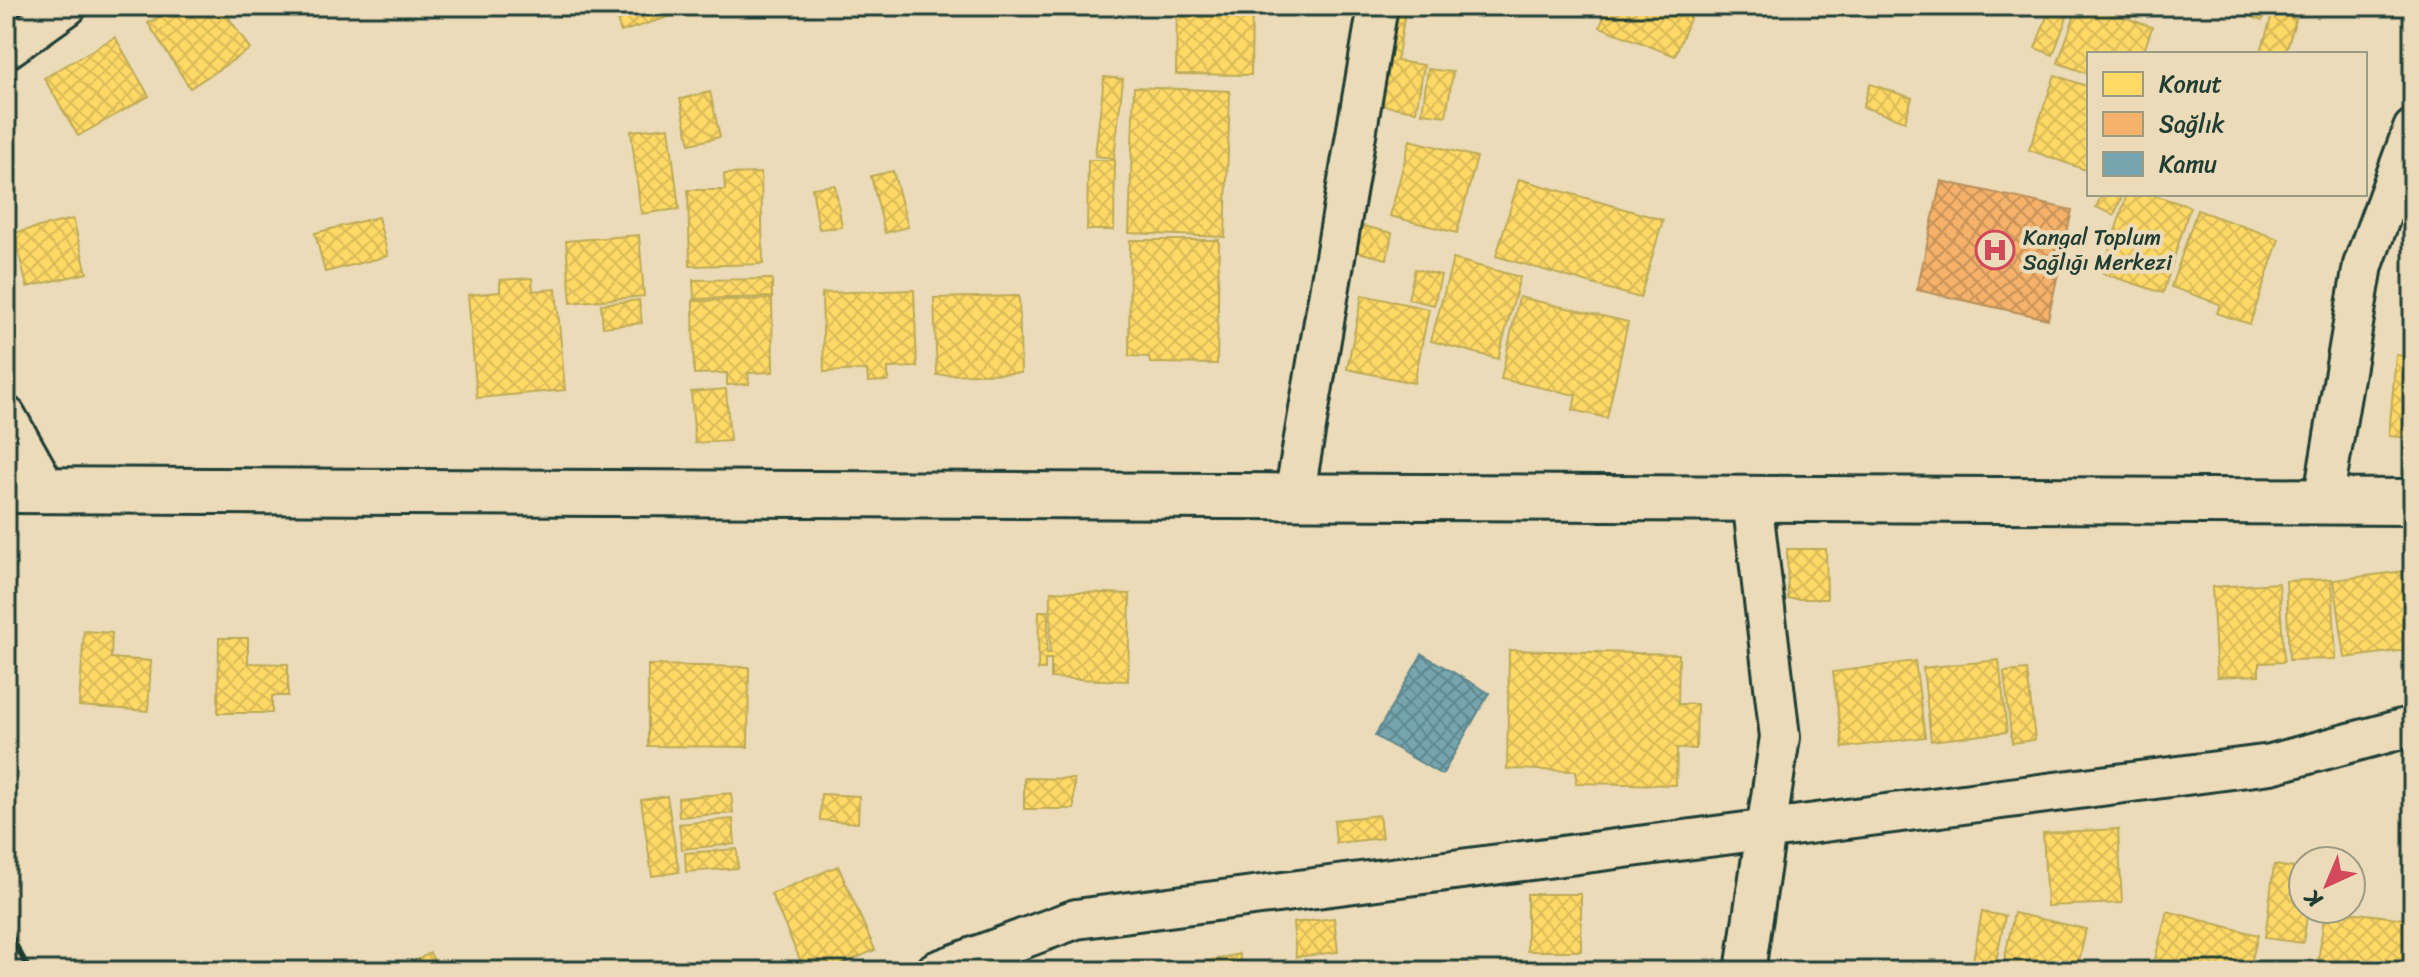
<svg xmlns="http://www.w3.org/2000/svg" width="2419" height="977" font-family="Sriracha,sans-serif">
	<defs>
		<pattern id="homes-cross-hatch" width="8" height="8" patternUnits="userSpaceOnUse" patternTransform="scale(2)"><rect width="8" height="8" fill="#ffd966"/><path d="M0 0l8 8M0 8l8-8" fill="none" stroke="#dabb59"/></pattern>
		<pattern id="health-cross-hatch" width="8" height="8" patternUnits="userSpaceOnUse" patternTransform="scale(2)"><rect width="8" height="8" fill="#f6b26b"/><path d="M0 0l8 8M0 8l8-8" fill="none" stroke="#c79259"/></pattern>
		<pattern id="public-cross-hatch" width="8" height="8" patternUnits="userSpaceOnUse" patternTransform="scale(2)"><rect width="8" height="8" fill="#76a5af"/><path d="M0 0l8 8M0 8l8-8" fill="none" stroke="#60888f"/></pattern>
	</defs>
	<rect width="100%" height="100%" fill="#ecdbb8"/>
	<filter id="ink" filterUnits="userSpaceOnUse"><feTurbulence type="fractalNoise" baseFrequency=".0125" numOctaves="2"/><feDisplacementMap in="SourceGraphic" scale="16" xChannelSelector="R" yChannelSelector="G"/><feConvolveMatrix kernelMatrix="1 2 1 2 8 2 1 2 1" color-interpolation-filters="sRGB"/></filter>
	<g filter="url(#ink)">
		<g fill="url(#homes-cross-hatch)" stroke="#bcaa57" stroke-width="2">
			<path d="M 175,6 L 221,6 L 250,49 L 190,88 L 148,23 Z"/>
			<path d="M 612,6 L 703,6 L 621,32 Z"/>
			<path d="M 1177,6 L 1252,6 L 1251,75 L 1176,74 Z"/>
			<path d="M 1385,6 L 1406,6 L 1397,61 L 1424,65 L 1416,111 L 1368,103 Z"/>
			<path d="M 1608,6 L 1695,6 L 1675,56 L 1600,27 Z"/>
			<path d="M 2051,6 L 2071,6 L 2053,55 L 2035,48 Z"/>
			<path d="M 2078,6 L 2093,6 L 2152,27 L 2143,54 L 2089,54 L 2089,74 L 2058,63 Z"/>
			<path d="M 2225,6 L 2268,6 L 2262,21 Z"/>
			<path d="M 2273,12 L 2296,19 L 2285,54 L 2260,54 Z"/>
			<path d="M 115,37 L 149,96 L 78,136 L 44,78 Z"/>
			<path d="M 1428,69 L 1453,72 L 1446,116 L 1422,113 Z"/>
			<path d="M 2055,75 L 2089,87 L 2089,171 L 2029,150 Z"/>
			<path d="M 1104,77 L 1123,79 L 1114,158 L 1095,156 Z"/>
			<path d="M 1870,84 L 1912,98 L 1905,121 L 1863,107 Z"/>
			<path d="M 1134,87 L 1230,91 L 1225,237 L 1129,233 Z"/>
			<path d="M 710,92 L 720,137 L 690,144 L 680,99 Z"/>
			<path d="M 669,127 L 679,209 L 641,214 L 631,131 Z"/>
			<path d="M 1410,140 L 1477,157 L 1457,233 L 1390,216 Z"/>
			<path d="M 1088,160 L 1115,160 L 1114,230 L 1087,230 Z"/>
			<path d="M 893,171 L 908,227 L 885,233 L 871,176 Z"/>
			<path d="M 761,173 L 763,264 L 690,266 L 688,190 L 725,190 L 724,174 Z"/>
			<path d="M 1519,179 L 1663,220 L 1640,298 L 1496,256 Z"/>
			<path d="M 835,185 L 842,227 L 819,229 L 812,188 Z"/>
			<path d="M 2102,194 L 2123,194 L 2114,215 L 2096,207 Z"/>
			<path d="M 2127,194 L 2151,194 L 2190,207 L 2163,293 L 2102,273 Z"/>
			<path d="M 2197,210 L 2279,239 L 2250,324 L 2217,313 L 2220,304 L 2171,287 Z"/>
			<path d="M 378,217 L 388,256 L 325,272 L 315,233 Z"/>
			<path d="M 73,219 L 87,273 L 27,287 L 14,233 Z"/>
			<path d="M 1359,225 L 1392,233 L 1387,259 L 1353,251 Z"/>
			<path d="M 639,235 L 644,296 L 571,303 L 566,241 Z"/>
			<path d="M 1130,240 L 1219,240 L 1217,364 L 1150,363 L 1149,357 L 1129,356 Z"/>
			<path d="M 1453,259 L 1520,277 L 1498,359 L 1431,341 Z"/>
			<path d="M 1415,269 L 1441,275 L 1434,305 L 1408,299 Z"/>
			<path d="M 532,278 L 533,291 L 556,289 L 565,390 L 477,398 L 468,295 L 500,292 L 500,280 Z"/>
			<path d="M 772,279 L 772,297 L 694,299 L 693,280 Z"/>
			<path d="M 914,290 L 917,367 L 888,368 L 888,381 L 868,382 L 867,370 L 824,372 L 822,293 Z"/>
			<path d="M 1362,295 L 1429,309 L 1414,383 L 1347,369 Z"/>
			<path d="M 1019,296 L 1021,373 L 937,375 L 934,298 Z"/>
			<path d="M 1519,297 L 1628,322 L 1607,418 L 1573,410 L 1576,395 L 1501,379 Z"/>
			<path d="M 772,299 L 773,372 L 748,373 L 749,384 L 727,385 L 727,373 L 694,374 L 693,301 Z"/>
			<path d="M 639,300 L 642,323 L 603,327 L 601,304 Z"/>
			<path d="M 2396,355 L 2413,357 L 2413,438 L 2389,436 Z"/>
			<path d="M 726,389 L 730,441 L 695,443 L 691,392 Z"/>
			<path d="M 1787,549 L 1826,549 L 1827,599 L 1788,599 Z"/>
			<path d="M 2413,570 L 2413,649 L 2345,658 L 2334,580 Z"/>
			<path d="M 2332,579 L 2336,659 L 2289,660 L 2286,581 Z"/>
			<path d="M 2279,583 L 2284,662 L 2259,663 L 2259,675 L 2217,677 L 2212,587 Z"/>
			<path d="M 1051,591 L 1130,594 L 1128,681 L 1051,678 L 1051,659 L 1045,659 L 1045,670 L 1038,670 L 1039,611 L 1048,611 L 1047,653 L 1050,653 Z"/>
			<path d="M 84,631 L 112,633 L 111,658 L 151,661 L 148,711 L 79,706 Z"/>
			<path d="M 219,638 L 248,638 L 248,663 L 288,664 L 288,696 L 272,696 L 272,713 L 218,713 Z"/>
			<path d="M 1509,650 L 1679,654 L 1678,704 L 1697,704 L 1696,749 L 1677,748 L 1676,785 L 1576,783 L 1576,771 L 1507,769 Z"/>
			<path d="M 1999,660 L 2007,732 L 1931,741 L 1923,668 Z"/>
			<path d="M 1915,661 L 1925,737 L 1843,748 L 1833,672 Z"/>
			<path d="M 648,665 L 749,667 L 748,747 L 648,746 Z"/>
			<path d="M 2027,670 L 2035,740 L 2012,743 L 2004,672 Z"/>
			<path d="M 1024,778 L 1074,779 L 1074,809 L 1024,809 Z"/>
			<path d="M 731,793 L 733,813 L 679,817 L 678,798 Z"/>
			<path d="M 821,794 L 859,796 L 858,823 L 820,820 Z"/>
			<path d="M 667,796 L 679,872 L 652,876 L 641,800 Z"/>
			<path d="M 1379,815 L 1382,838 L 1336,843 L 1334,820 Z"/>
			<path d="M 733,819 L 735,844 L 682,849 L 679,824 Z"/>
			<path d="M 2118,829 L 2122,903 L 2047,906 L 2043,833 Z"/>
			<path d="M 737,849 L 738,868 L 686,872 L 685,853 Z"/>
			<path d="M 2274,865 L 2303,869 L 2303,909 L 2308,909 L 2303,943 L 2265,938 Z"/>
			<path d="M 838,866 L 875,950 L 826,971 L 805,971 L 771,894 Z"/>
			<rect x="1527" y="894" width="54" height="57"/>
			<path d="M 2325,909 L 2413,920 L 2413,971 L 2317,971 Z"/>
			<path d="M 2167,911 L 2258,935 L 2249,971 L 2152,971 Z"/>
			<path d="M 1982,912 L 2005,916 L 1994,971 L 1971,971 Z"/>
			<path d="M 2014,913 L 2086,929 L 2077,971 L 2002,971 Z"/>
			<path d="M 1334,918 L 1338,952 L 1296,957 L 1293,923 Z"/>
			<path d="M 430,953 L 440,971 L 409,971 L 406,966 Z"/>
			<path d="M 1239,954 L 1243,971 L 1186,971 L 1185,966 Z"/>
			<path d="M 1357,962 L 1416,971 L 1356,971 Z"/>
			<path d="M 1463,963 L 1492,968 L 1491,971 L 1462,971 Z"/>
		</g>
		<path fill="url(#health-cross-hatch)" stroke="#b68f5a" stroke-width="2" d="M 1941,181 L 2072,210 L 2048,319 L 1917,290 Z"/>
		<path fill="url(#public-cross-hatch)" stroke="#5c868a" stroke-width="2" d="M 1422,654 L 1489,693 L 1442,775 L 1375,736 Z"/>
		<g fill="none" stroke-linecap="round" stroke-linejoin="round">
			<g stroke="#1f3d34" stroke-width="44">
				<g id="street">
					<path d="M 6,49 L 67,6"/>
					<path d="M 6,416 L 48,491"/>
					<path d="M 1294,497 L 1378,6"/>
					<path d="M 2323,501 L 2363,265 L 2413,129"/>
					<path d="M 936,971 L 1076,919 L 2271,764 L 2413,726"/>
					<path d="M 1745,971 L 1780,737 L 1752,499"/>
				</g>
			</g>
			<g stroke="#1f3d34" stroke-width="50">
				<path id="secondary" d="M 6,490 L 2413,502"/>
			</g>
			<use href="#street" stroke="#ecdbb8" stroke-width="38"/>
			<use href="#secondary" stroke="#ecdbb8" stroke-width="44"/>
			<path stroke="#1f3d34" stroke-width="6" d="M 6,928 L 30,971"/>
		</g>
	</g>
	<defs>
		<g id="hospital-ring" transform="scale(2)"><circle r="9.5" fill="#ecdbb8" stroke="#d1495b" stroke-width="1.5"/><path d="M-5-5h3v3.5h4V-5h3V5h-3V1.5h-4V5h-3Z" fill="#d1495b"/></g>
	</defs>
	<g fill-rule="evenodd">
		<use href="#hospital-ring" x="1995" y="250"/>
	</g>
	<g text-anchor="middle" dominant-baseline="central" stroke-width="8" stroke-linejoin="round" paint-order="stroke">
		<g font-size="22" fill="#1f3d34" stroke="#ecdbb8" text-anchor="start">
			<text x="2023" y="237">Kangal Toplum<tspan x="2023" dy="25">Sağlığı Merkezi</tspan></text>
		</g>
	</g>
	<rect width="2419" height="977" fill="none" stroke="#ecdbb8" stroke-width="32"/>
	<rect x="16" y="16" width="2387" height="945" fill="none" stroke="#1f3d34" stroke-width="3" filter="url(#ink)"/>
	<rect x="2087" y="52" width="280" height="144" fill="#ecdbb8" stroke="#9a9c83" stroke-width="2"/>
	<rect x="2103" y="72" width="40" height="24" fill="#ffd966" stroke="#9a9c83" stroke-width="2"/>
	<text x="2159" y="92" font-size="24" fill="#1f3d34">Konut</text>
	<rect x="2103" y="112" width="40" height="24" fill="#f6b26b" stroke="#9a9c83" stroke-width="2"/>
	<text x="2159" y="132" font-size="24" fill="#1f3d34">Sağlık</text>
	<rect x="2103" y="152" width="40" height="24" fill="#76a5af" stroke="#9a9c83" stroke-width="2"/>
	<text x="2159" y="172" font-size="24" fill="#1f3d34">Kamu</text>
	<g transform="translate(2327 885) rotate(224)"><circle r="38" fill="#ecdbb8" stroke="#9a9c83" stroke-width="2"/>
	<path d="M0-6L14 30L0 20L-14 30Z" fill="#d1495b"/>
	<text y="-12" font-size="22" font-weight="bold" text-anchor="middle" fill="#1f3d34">K</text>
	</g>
</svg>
